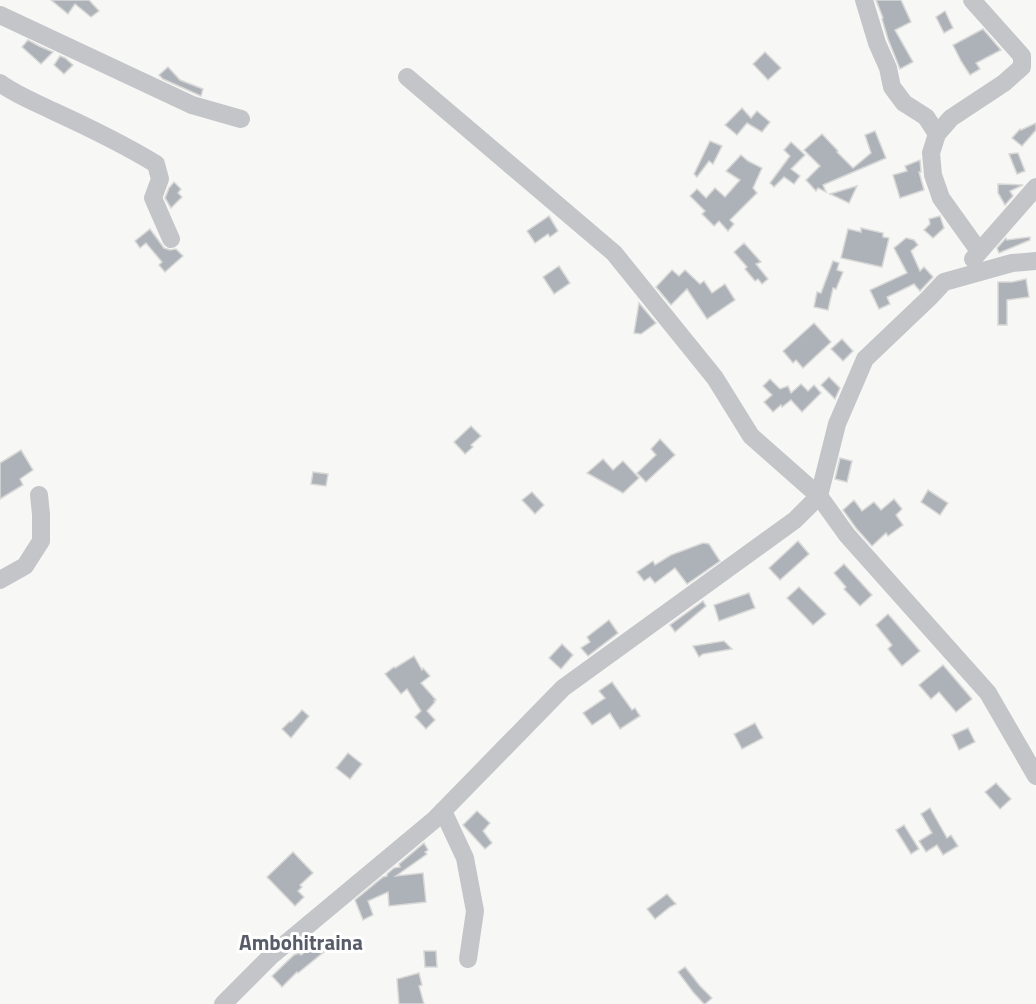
<svg xmlns="http://www.w3.org/2000/svg" width="1036" height="1004" font-family="'Titillium Web',sans-serif">
	<rect width="100%" height="100%" fill="#f7f7f5"/>
	<g fill="#adb1b8" stroke="#d8d9d7" stroke-width="1.5">
		<path d="M 51,0 L 89,0 L 99,11 L 91,17 L 75,4 L 68,14 Z"/>
		<path d="M 876,0 L 901,0 L 911,22 L 895,30 L 913,62 L 900,69 L 888,39 L 882,19 L 883,18 Z"/>
		<path d="M 945,11 L 953,28 L 944,33 L 936,17 Z"/>
		<path d="M 983,29 L 1001,50 L 976,63 L 980,69 L 970,75 L 961,61 L 953,45 Z"/>
		<path d="M 28,40 L 39,46 L 53,52 L 41,64 L 22,47 Z"/>
		<path d="M 765,52 L 781,68 L 768,80 L 753,64 Z"/>
		<path d="M 60,56 L 65,58 L 73,65 L 64,74 L 54,65 Z"/>
		<path d="M 168,67 L 180,80 L 203,89 L 201,96 L 163,79 L 159,75 Z"/>
		<path d="M 742,108 L 751,118 L 757,111 L 770,122 L 762,132 L 747,123 L 737,135 L 725,125 Z"/>
		<path d="M 1036,123 L 1036,130 L 1022,146 L 1012,138 L 1020,129 L 1021,130 Z"/>
		<path d="M 875,131 L 886,158 L 823,185 L 826,192 L 818,188 L 816,191 L 806,180 L 820,166 L 804,150 L 822,134 L 838,151 L 837,152 L 853,168 L 871,153 L 865,135 Z"/>
		<path d="M 710,141 L 722,146 L 713,164 L 709,161 L 697,177 L 694,174 Z"/>
		<path d="M 791,142 L 805,155 L 791,169 L 800,176 L 794,184 L 784,177 L 774,187 L 770,183 L 790,156 L 784,150 Z"/>
		<path d="M 1018,153 L 1025,171 L 1017,174 L 1009,154 Z"/>
		<path d="M 741,155 L 748,161 L 762,168 L 753,188 L 757,193 L 730,220 L 734,224 L 728,231 L 719,221 L 714,226 L 702,214 L 705,211 L 690,196 L 697,189 L 706,198 L 715,188 L 725,197 L 740,180 L 726,171 Z"/>
		<path d="M 920,160 L 921,172 L 919,172 L 924,190 L 900,198 L 893,175 L 907,171 L 905,166 Z"/>
		<path d="M 174,182 L 181,189 L 178,193 L 182,197 L 171,208 L 165,198 L 169,188 Z"/>
		<path d="M 998,184 L 1023,185 L 1010,191 L 1013,196 L 1005,205 L 998,193 Z"/>
		<path d="M 857,186 L 849,203 L 830,194 Z"/>
		<path d="M 549,216 L 558,231 L 550,237 L 548,234 L 535,243 L 527,231 Z"/>
		<path d="M 940,216 L 944,228 L 933,238 L 924,230 L 930,224 L 929,219 Z"/>
		<path d="M 861,228 L 883,233 L 883,237 L 889,238 L 882,267 L 841,258 L 848,229 L 861,232 Z"/>
		<path d="M 150,229 L 164,248 L 170,250 L 176,249 L 183,256 L 165,272 L 159,265 L 162,262 L 146,243 L 140,248 L 135,241 Z"/>
		<path d="M 1030,237 L 1030,240 L 999,253 L 997,248 L 1006,238 L 1007,240 Z"/>
		<path d="M 906,238 L 914,240 L 918,245 L 911,251 L 920,271 L 924,267 L 933,277 L 920,291 L 914,284 L 887,297 L 890,304 L 879,309 L 870,290 L 907,273 L 894,248 Z"/>
		<path d="M 744,243 L 761,262 L 756,264 L 768,279 L 762,284 L 758,279 L 755,281 L 745,269 L 747,267 L 734,252 Z"/>
		<path d="M 833,261 L 839,263 L 837,270 L 843,272 L 836,289 L 833,288 L 828,310 L 814,307 L 817,292 L 821,293 Z"/>
		<path d="M 559,266 L 570,283 L 554,294 L 543,277 Z"/>
		<path d="M 672,270 L 679,276 L 685,270 L 700,284 L 704,281 L 712,293 L 725,284 L 735,300 L 707,319 L 687,289 L 671,305 L 656,287 Z"/>
		<path d="M 1026,279 L 1029,297 L 1007,300 L 1007,325 L 998,325 L 998,282 L 1012,282 Z"/>
		<path d="M 639,303 L 656,323 L 641,334 L 634,333 Z"/>
		<path d="M 814,323 L 831,342 L 803,368 L 796,360 L 793,363 L 783,351 Z"/>
		<path d="M 842,339 L 853,351 L 843,361 L 831,349 Z"/>
		<path d="M 829,377 L 840,388 L 835,399 L 821,385 Z"/>
		<path d="M 770,379 L 780,389 L 788,386 L 791,393 L 801,384 L 808,391 L 814,385 L 821,393 L 802,412 L 791,400 L 782,407 L 781,405 L 773,412 L 764,402 L 772,395 L 763,386 Z"/>
		<path d="M 471,426 L 481,436 L 471,445 L 473,447 L 465,454 L 454,442 Z"/>
		<path d="M 660,439 L 675,455 L 646,482 L 637,473 L 656,455 L 651,449 Z"/>
		<path d="M 21,450 L 33,470 L 20,479 L 23,485 L 0,499 L 0,463 Z"/>
		<path d="M 840,458 L 852,461 L 847,482 L 835,479 Z"/>
		<path d="M 603,459 L 613,470 L 623,461 L 639,478 L 623,493 L 587,473 Z"/>
		<path d="M 313,472 L 328,474 L 326,486 L 311,484 Z"/>
		<path d="M 928,490 L 948,503 L 940,515 L 921,502 Z"/>
		<path d="M 532,492 L 544,505 L 535,514 L 522,500 Z"/>
		<path d="M 894,499 L 902,509 L 896,515 L 903,525 L 888,536 L 886,533 L 872,546 L 856,528 L 843,510 L 854,500 L 862,511 L 874,502 L 881,510 Z"/>
		<path d="M 798,541 L 809,554 L 780,580 L 769,568 Z"/>
		<path d="M 703,543 L 709,544 L 720,561 L 687,584 L 675,568 L 655,583 L 650,577 L 644,581 L 637,572 L 653,561 L 655,565 L 671,555 Z"/>
		<path d="M 844,564 L 872,595 L 860,606 L 844,589 L 846,587 L 834,573 Z"/>
		<path d="M 799,587 L 826,614 L 813,625 L 787,598 Z"/>
		<path d="M 749,593 L 755,608 L 719,621 L 714,605 Z"/>
		<path d="M 703,601 L 706,606 L 675,632 L 670,625 Z"/>
		<path d="M 888,614 L 920,651 L 902,666 L 888,649 L 892,645 L 876,625 Z"/>
		<path d="M 609,620 L 618,633 L 588,656 L 581,648 L 590,642 L 587,637 Z"/>
		<path d="M 724,641 L 732,649 L 703,654 L 699,657 L 693,646 Z"/>
		<path d="M 562,644 L 573,655 L 561,669 L 549,658 Z"/>
		<path d="M 414,656 L 422,670 L 423,668 L 430,676 L 421,683 L 436,700 L 434,701 L 435,702 L 427,711 L 435,720 L 426,729 L 415,717 L 421,711 L 407,689 L 401,694 L 385,674 L 394,667 L 395,668 Z"/>
		<path d="M 943,665 L 972,699 L 956,712 L 939,692 L 931,699 L 919,685 Z"/>
		<path d="M 612,682 L 632,710 L 635,708 L 640,716 L 620,729 L 610,713 L 592,725 L 583,713 L 605,698 L 599,691 Z"/>
		<path d="M 302,710 L 309,716 L 291,738 L 282,729 L 290,721 L 291,722 Z"/>
		<path d="M 755,723 L 763,738 L 742,749 L 734,734 Z"/>
		<path d="M 968,728 L 975,742 L 959,750 L 952,735 Z"/>
		<path d="M 348,753 L 362,764 L 350,779 L 336,768 Z"/>
		<path d="M 996,783 L 1011,799 L 1000,809 L 985,792 Z"/>
		<path d="M 930,808 L 947,838 L 951,835 L 958,846 L 943,855 L 937,845 L 926,852 L 919,841 L 932,833 L 921,814 Z"/>
		<path d="M 477,811 L 490,823 L 483,831 L 492,843 L 485,849 L 463,825 Z"/>
		<path d="M 904,825 L 919,849 L 911,854 L 896,830 Z"/>
		<path d="M 424,843 L 428,850 L 425,852 L 427,854 L 396,876 L 423,873 L 426,902 L 389,906 L 388,892 L 368,901 L 373,915 L 363,920 L 355,900 L 383,877 L 387,876 L 387,874 L 394,868 L 400,867 L 399,864 Z"/>
		<path d="M 293,852 L 313,873 L 300,885 L 302,887 L 298,891 L 304,897 L 295,906 L 267,877 Z"/>
		<path d="M 667,894 L 676,904 L 670,907 L 655,919 L 647,909 Z"/>
		<path d="M 320,944 L 325,951 L 298,973 L 297,972 L 282,987 L 272,976 L 294,955 L 299,953 L 301,955 L 308,949 Z"/>
		<path d="M 424,951 L 436,951 L 437,967 L 425,967 Z"/>
		<path d="M 685,967 L 700,986 L 712,998 L 705,1004 L 704,1004 L 693,992 L 678,972 Z"/>
		<path d="M 419,973 L 422,985 L 419,986 L 424,1004 L 399,1004 L 397,979 Z"/>
	</g>
	<g fill="none" stroke-linecap="round" stroke-linejoin="round">
		<g stroke="#c4c5c9" stroke-width="18">
			<path d="M 864,0 L 877,43 L 888,68 L 892,87 L 904,103 L 926,117 L 937,134"/>
			<path d="M 972,0 L 1022,56 L 1022,67 L 1004,83 L 951,118 L 937,134 L 931,153 L 933,175 L 941,198 L 979,251"/>
			<path d="M 0,15 L 192,105 L 241,119"/>
			<path d="M 407,77 L 614,253 L 715,378 L 751,436 L 819,496 L 847,535 L 988,693 L 1036,776"/>
			<path d="M 0,83 C 16,95 35,102 53,111 C 88,127 123,144 156,164 L 160,179 L 153,198 L 171,239"/>
			<path d="M 973,259 L 1036,187"/>
			<path d="M 0,580 L 25,566 L 41,541 L 41,514 L 39,495"/>
			<path d="M 443,811 L 465,858 L 475,911 L 468,959"/>
			<path d="M 223,1004 L 272,955 L 434,820 L 563,688 L 795,520 L 819,496 L 837,424 L 865,359 L 929,298 L 944,282 L 1012,263 L 1036,261"/>
		</g>
	</g>
	<g text-anchor="middle" dominant-baseline="central" stroke-width="6" stroke-linejoin="round" paint-order="stroke">
		<g font-size="21" font-weight="bold" fill="#575c68" stroke="#fff">
			<text x="301" y="942">Ambohitraina</text>
		</g>
	</g>
</svg>
